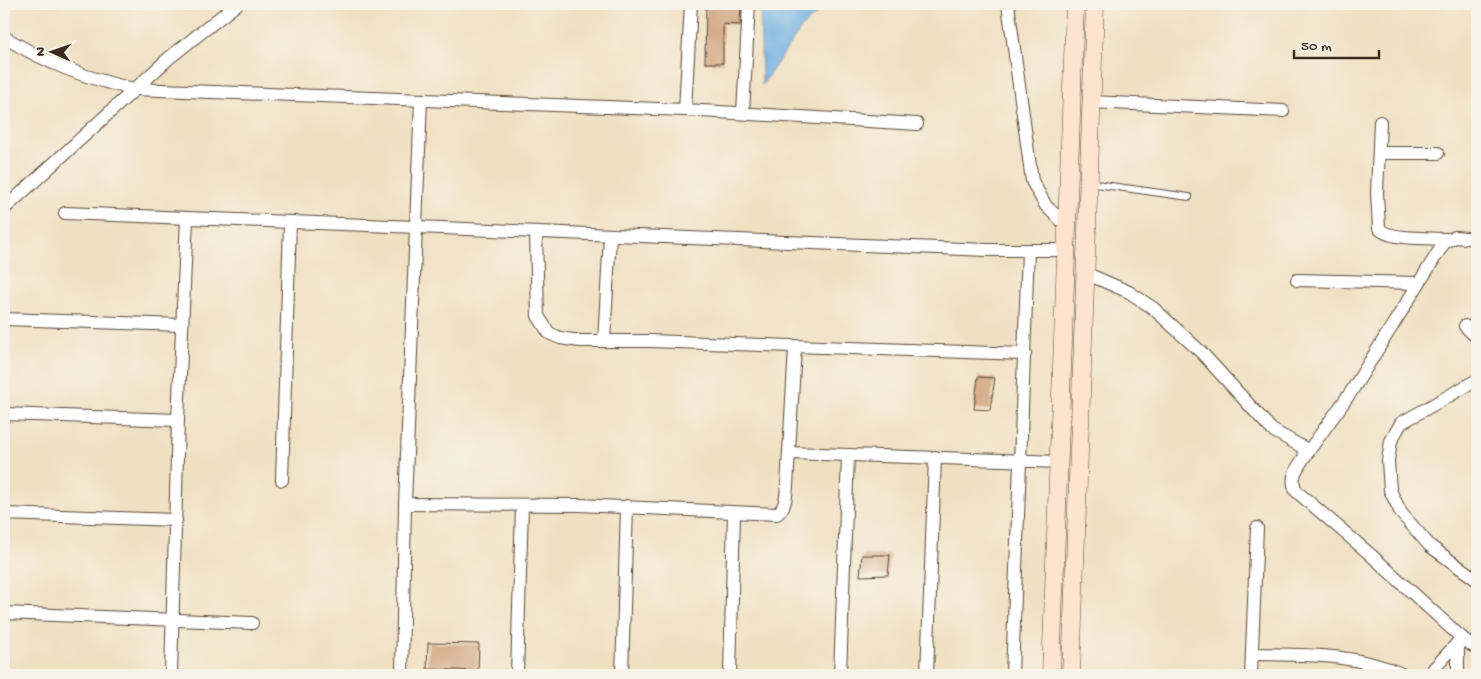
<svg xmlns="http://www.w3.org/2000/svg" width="1481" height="679" font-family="'Gochi Hand',sans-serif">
	<rect width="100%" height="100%" fill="#f7f3e8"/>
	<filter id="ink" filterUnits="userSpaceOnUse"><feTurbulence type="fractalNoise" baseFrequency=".02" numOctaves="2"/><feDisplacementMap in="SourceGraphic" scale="10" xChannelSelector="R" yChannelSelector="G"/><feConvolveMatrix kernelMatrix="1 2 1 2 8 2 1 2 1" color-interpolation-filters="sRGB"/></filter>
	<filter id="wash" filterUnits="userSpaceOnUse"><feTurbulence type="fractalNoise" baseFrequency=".0096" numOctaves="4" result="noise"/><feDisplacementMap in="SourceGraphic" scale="20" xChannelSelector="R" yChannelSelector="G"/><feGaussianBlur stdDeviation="1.12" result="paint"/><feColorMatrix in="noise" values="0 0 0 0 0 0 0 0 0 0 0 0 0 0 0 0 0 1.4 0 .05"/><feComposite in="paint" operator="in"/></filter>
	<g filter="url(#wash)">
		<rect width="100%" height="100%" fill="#f0e0c2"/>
		<path fill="#6fb0e3" stroke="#556d80" d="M 760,4 L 825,4 L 825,6 L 802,27 L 762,85 Z"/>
		<g id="blocks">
			<g fill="#d0a17c">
				<path d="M 706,4 L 741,4 L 740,25 L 723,24 L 723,63 L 705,63 Z"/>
				<path d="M 978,377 L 995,378 L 990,410 L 974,409 Z"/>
				<path d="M 862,555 L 890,555 L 888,575 L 860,576 Z"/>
				<path d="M 428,643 L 479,644 L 478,671 L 427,669 Z"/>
			</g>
		</g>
	</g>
	<g filter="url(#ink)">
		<use href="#blocks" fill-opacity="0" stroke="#564537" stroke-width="1"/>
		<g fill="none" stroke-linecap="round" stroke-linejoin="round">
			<g stroke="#564537" stroke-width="8">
				<path id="lane" d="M 1089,183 L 1189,197"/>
			</g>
			<g stroke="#564537" stroke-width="14">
				<g id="street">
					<path d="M 1008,4 L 1032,181 L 1046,206 L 1068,227"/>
					<path d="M 4,37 C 47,63 84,78 134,89 L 685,110 L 917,124"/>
					<path d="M 1091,102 L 1283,111"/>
					<path d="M 685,110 L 691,4"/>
					<path d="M 743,113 L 749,4"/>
					<path d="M 1380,122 L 1377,193 L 1379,228 C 1386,240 1434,238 1449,239"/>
					<path d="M 1379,153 L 1438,153"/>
					<path d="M 4,209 L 169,58 L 237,4"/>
					<path d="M 65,213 L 988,250 L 1067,250"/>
					<path d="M 536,233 L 538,316 L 549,333 L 560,338 L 580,341 L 649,341 L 1025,354"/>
					<path d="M 1085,273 L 1129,292 L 1153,308 L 1202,353 L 1272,430 L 1304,448 L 1305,456 C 1298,467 1289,477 1296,491 L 1371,555 L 1462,638 L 1477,649"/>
					<path d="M 1297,280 L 1419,283"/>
					<path d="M 4,319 L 182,325"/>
					<path d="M 1465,326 L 1477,338"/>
					<path d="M 604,341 L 610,236"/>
					<path d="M 1477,380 L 1401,423 L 1391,441 L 1388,461 L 1390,490 L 1401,513 L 1430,546 L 1477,580"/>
					<path d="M 4,414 L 178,420"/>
					<path d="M 789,453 L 1059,462"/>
					<path d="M 1305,456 L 1351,392 L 1444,243 L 1455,237 L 1477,239"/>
					<path d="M 282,480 L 290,223"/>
					<path d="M 405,504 L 579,505 L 777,514 C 786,507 786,497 787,486 L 795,348"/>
					<path d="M 4,514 L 176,520"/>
					<path d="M 4,613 L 252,623"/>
					<path d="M 1458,642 L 1458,675"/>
					<path d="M 1252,654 C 1304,655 1356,653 1404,675"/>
					<path d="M 171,675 L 178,420 L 187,218"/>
					<path d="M 402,675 L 405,504 L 421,100"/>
					<path d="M 517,675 L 522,506"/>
					<path d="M 622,675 L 627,506"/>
					<path d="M 730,675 L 734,513"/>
					<path d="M 840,675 L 848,455"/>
					<path d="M 927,675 L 935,457"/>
					<path d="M 1012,675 L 1028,250"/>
					<path d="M 1251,675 L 1257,528"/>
					<path d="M 1428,675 L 1462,638"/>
				</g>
			</g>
			<g stroke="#564537" stroke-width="19">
				<g id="secondary">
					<path d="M 1051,675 L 1075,4"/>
					<path d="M 1071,675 L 1095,4"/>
				</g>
			</g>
			<use href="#lane" stroke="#fff" stroke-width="6"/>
			<use href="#street" stroke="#fff" stroke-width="12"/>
			<use href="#secondary" stroke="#fde4d1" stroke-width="18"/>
		</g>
	</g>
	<rect width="1481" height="679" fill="none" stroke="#f7f3e8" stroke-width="20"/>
	<g transform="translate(52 52) rotate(272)" stroke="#f7f3e8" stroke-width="4" paint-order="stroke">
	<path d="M0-4L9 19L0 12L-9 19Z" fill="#3b2a1e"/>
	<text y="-8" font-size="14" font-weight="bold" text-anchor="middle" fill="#3b2a1e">N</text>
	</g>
	<path d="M1294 50v8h85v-8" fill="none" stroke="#3b2a1e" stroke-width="2.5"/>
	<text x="1301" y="50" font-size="15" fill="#3b2a1e" stroke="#f7f3e8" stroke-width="4" paint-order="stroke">50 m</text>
</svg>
